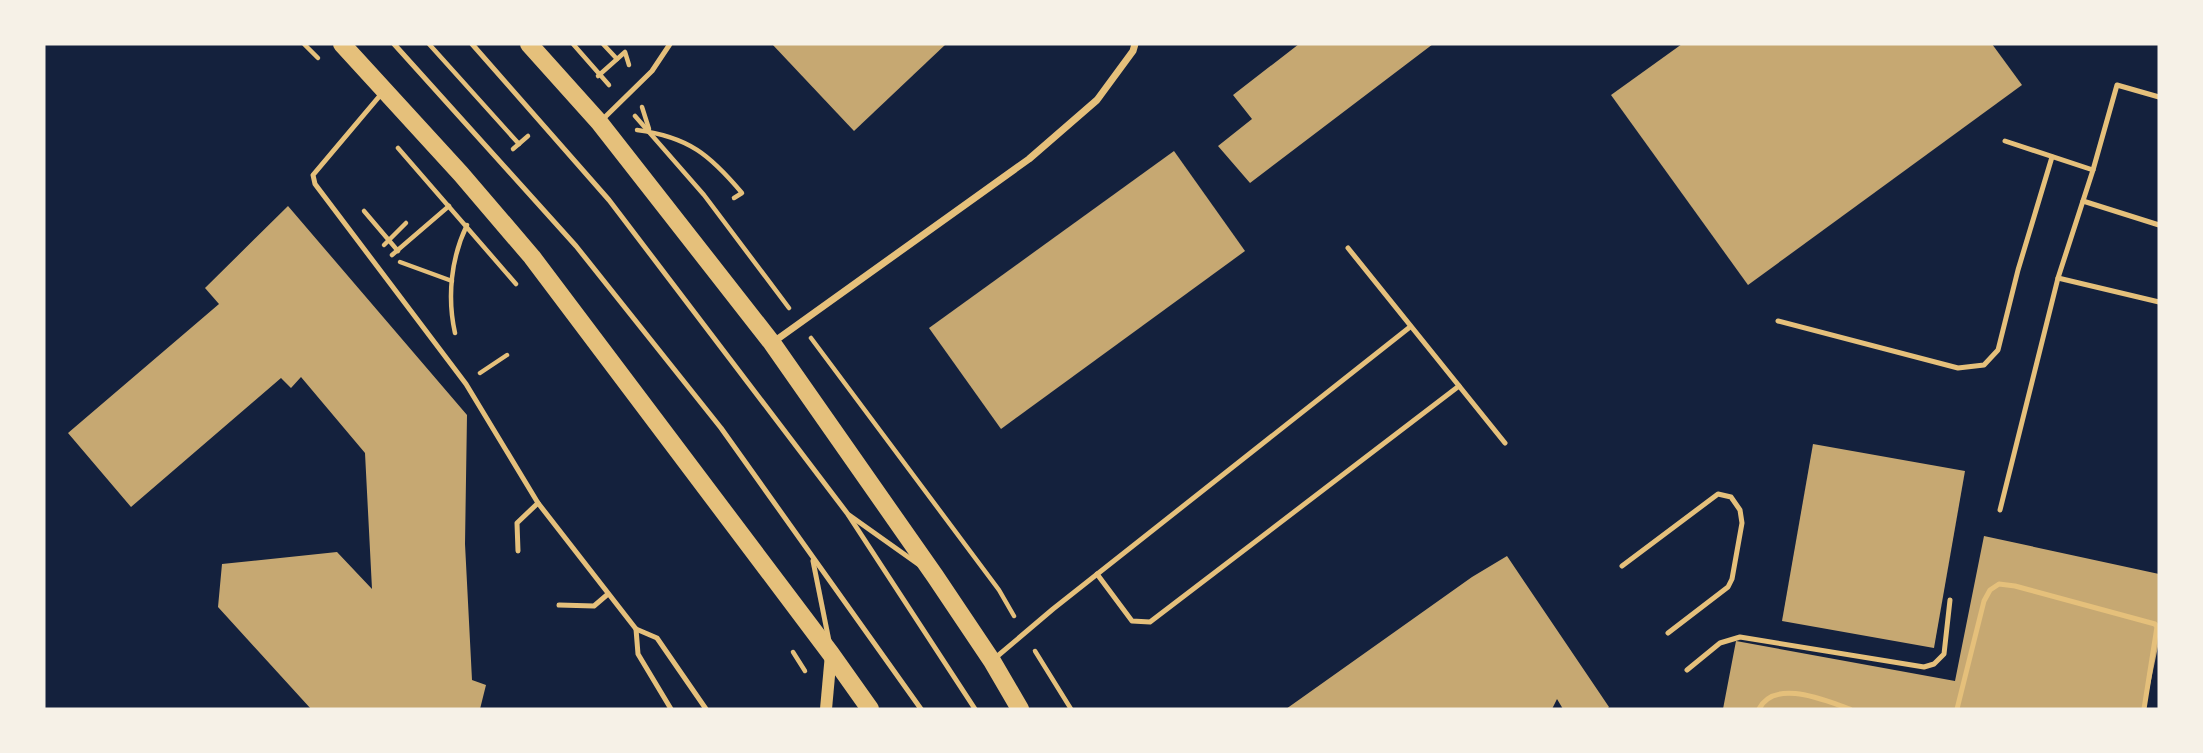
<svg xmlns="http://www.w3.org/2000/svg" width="2203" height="753" font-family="Barlow,sans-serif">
	<rect width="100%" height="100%" fill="#14213d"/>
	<g fill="#c6a872">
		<path d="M 772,44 L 946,44 L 854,131 Z"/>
		<path d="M 1299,44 L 1433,44 L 1250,183 L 1218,146 L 1252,119 L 1233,95 Z"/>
		<path d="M 1682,44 L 1992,44 L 2022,85 L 1748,285 L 1611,95 Z"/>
		<path d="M 1174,151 L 1245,251 L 1001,429 L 929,328 Z"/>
		<path d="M 288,206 L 467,415 L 465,544 L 472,680 L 486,685 L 480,709 L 311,709 L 218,607 L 222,564 L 337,552 L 372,589 L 365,453 L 301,377 L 291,388 L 281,378 L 131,507 L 68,433 L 219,304 L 205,288 Z"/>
		<path d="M 1813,444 L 1965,471 L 1934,648 L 1782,621 Z"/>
		<path d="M 1984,536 L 2159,574 L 2159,642 L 2145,709 L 1723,709 L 1736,641 L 1955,681 Z"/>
		<path d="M 1507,556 L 1609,707 L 1607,709 L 1563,709 L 1557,699 L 1552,709 L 1286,709 L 1472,577 Z"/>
	</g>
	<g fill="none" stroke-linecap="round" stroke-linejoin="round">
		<g stroke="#e5c07b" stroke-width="4.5">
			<path d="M 304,44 L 318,58"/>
			<path d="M 429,44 L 519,144"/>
			<path d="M 573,44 L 609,85"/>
			<path d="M 603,44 L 617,59"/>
			<path d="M 598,76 L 625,52 L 629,65"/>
			<path d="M 642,107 L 649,129"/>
			<path d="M 635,116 L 704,195 L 789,308"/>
			<path d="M 637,130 C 689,137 710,155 742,193 L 734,198"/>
			<path d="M 398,148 L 516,284"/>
			<path d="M 513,149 L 528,136"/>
			<path d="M 364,211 L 398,251"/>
			<path d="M 384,245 L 406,223"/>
			<path d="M 392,255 L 449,206"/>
			<path d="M 400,262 L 452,281"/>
			<path d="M 455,333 C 447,297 451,258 467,225"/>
			<path d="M 811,338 L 999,590 L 1014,616"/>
			<path d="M 480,373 L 507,355"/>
			<path d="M 1035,651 L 1071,709"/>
			<path d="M 793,652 L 805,671"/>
		</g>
		<g stroke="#e5c07b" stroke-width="5">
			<path d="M 394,44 L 576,246 L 721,428 L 921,709"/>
			<path d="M 472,44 L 609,200 L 847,513 L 975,709"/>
			<path d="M 383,92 L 313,175 L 315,184 L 466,384 L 538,503 L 636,629 L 657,638 L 706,709"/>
			<path d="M 602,120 L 652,71 L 670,44"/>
			<path d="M 2005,141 L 2093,170"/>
			<path d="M 2083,201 L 2159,225"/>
			<path d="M 1348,248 L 1505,443"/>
			<path d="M 2058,278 L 2159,302"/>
			<path d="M 1778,321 L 1958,368 L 1984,365 L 1998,350 L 2018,270 L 2052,157"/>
			<path d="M 2000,510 L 2058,278 L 2093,170 L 2117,85 L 2159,97"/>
			<path d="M 849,515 L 918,564"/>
			<path d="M 518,551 L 517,523 L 538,503"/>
			<path d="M 813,561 L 829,641"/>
			<path d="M 1622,566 L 1718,494 L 1731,497 L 1740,510 L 1742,523 L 1732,579 L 1728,587 L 1668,633"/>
			<path d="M 1097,574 L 1132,621 L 1150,622 L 1459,386"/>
			<path d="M 559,605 L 594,606 L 608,594"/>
			<path d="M 636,629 L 638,654 L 671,709"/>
			<path d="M 994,659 L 1053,609 L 1410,327"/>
			<path d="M 1687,670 L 1720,643 L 1740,637 L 1924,667 L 1934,664 L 1944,654 L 1950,600"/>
			<path d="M 1759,709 C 1775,678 1826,701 1850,709"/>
			<path d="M 1957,709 L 1984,601 L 1990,590 L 1999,584 L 2015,586 L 2155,624 L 2157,627 L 2144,709"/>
		</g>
		<path stroke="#e5c07b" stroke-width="7" d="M 772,343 L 1029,159 L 1097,100 L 1133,51 L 1135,44"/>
		<path stroke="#e5c07b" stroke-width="12" d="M 826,709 L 831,654"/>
		<g stroke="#e5c07b" stroke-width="18">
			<path d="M 342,44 L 461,174 L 532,257 L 831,654 L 870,709"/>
			<path d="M 529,44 L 599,122 L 772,343 L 935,576 L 992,661 L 1020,709"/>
		</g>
	</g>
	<rect width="2203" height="753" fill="none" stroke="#f6f1e7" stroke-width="91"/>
</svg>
